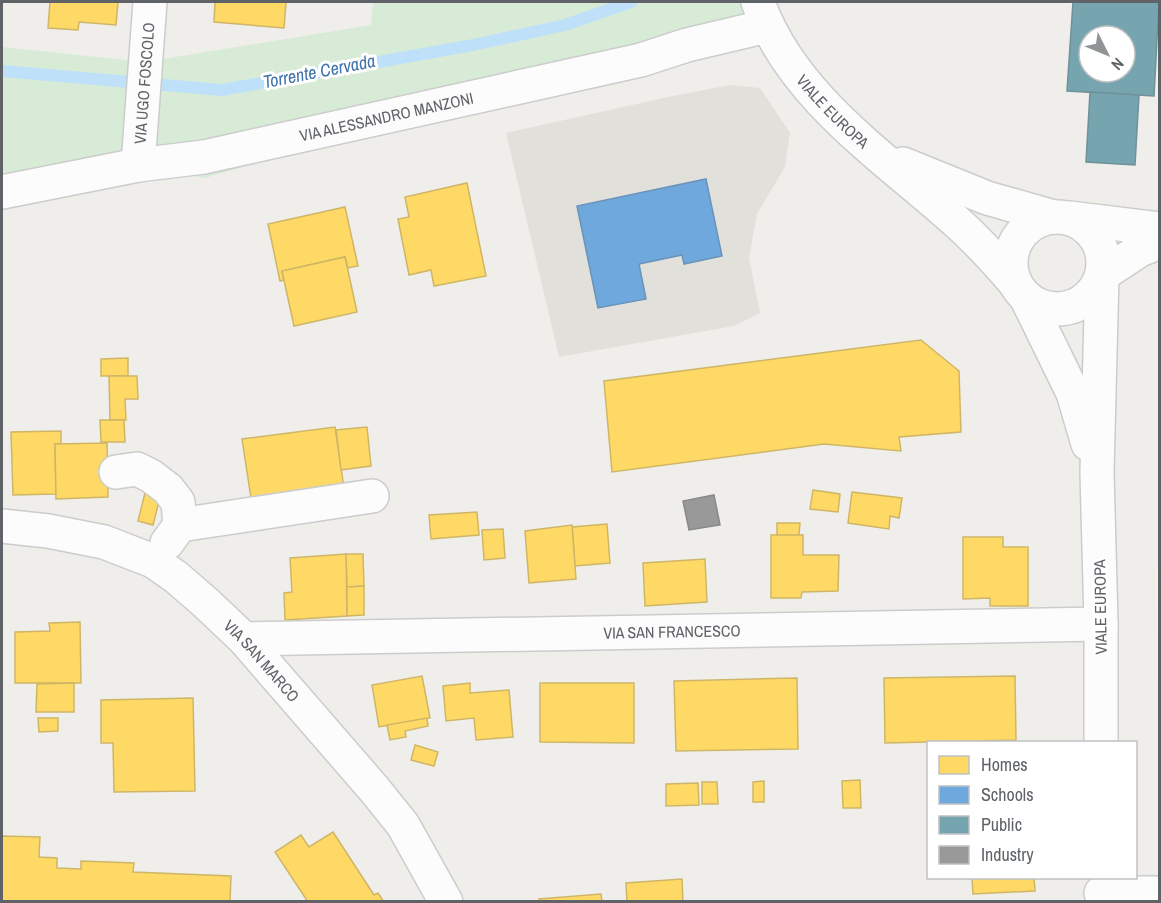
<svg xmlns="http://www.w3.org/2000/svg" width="1161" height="903" font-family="'Archivo Narrow',sans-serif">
	<rect width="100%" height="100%" fill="#efeeea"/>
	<path fill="#f7f3e4" d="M 1156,570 L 1160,570 L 1159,735 Z"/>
	<path fill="#e2e0da" d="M 730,85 L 760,88 L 790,133 L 785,167 L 757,214 L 749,258 L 760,313 L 734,326 L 559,357 L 506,133 L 668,97 Z"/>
	<path fill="#d8ebd6" d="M 373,2 L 758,2 L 767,26 L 497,92 L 205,178 L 138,165 L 2,192 L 2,47 L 145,62 L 371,25 Z"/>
	<g fill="#ffd966" stroke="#cfb667" stroke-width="1.5">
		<path d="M 50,2 L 118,2 L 116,25 L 79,22 L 78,30 L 48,28 Z"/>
		<path d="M 215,2 L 286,2 L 284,28 L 214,22 Z"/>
		<path d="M 467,183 L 486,276 L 434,286 L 431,270 L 409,275 L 398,219 L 409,217 L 405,197 Z"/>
		<path d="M 345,207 L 358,266 L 348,268 L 345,257 L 282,271 L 284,280 L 280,281 L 268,224 Z"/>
		<path d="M 345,257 L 357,312 L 294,326 L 282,271 Z"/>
		<path d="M 921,340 L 959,371 L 961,432 L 899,437 L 901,451 L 824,444 L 612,472 L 604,381 Z"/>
		<path d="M 128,358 L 128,376 L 101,376 L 101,359 Z"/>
		<path d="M 109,376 L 137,376 L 138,399 L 125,399 L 126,420 L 110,420 Z"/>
		<path d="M 100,420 L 124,420 L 125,442 L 101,442 Z"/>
		<path d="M 335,427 L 344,488 L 251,498 L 242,439 Z"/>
		<path d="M 367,427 L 371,466 L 341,470 L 336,430 Z"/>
		<path d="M 61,431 L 61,444 L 55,444 L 56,494 L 13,495 L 11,432 Z"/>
		<path d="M 107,443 L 108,497 L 56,499 L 55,444 Z"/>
		<path d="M 813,490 L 840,494 L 838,512 L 810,509 Z"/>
		<path d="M 852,492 L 902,498 L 899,518 L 890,516 L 889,529 L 848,523 Z"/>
		<path d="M 145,493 L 160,497 L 153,525 L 138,521 Z"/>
		<path d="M 477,512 L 479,535 L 431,539 L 429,515 Z"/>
		<path d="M 777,523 L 800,523 L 799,535 L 777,536 Z"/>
		<path d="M 607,524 L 610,563 L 575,566 L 572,527 Z"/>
		<path d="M 572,525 L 576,579 L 529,583 L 525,531 Z"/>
		<path d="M 503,529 L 505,558 L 484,560 L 482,530 Z"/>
		<path d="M 771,535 L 803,535 L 803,555 L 839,555 L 838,591 L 802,592 L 801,598 L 771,598 Z"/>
		<path d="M 963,537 L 1003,537 L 1003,547 L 1028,547 L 1028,606 L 990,606 L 990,598 L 963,599 Z"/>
		<path d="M 346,554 L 363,554 L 364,586 L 347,587 Z"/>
		<path d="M 346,554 L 347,616 L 285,620 L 284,593 L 292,592 L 290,558 Z"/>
		<path d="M 705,559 L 707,602 L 645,606 L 643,563 Z"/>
		<path d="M 364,586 L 364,615 L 347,616 L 347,587 Z"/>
		<path d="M 80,622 L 81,683 L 15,683 L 15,632 L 50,631 L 49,623 Z"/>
		<path d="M 422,676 L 430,718 L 379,727 L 372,685 Z"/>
		<path d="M 1015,676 L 1016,740 L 885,743 L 884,678 Z"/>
		<path d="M 797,678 L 798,749 L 676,751 L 674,681 Z"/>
		<path d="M 74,683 L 74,712 L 36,712 L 37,684 Z"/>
		<path d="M 470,683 L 470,693 L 509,690 L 513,737 L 476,740 L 474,718 L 446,721 L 443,686 Z"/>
		<path d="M 540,683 L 634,683 L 634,743 L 540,742 Z"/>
		<path d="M 193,698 L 195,791 L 114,792 L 113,743 L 101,743 L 101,700 Z"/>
		<path d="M 38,718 L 58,718 L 58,731 L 39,732 Z"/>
		<path d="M 427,718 L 428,726 L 405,731 L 406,737 L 390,740 L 387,725 Z"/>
		<path d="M 415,745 L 438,752 L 434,766 L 411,760 Z"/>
		<path d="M 860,780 L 861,808 L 843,808 L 842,781 Z"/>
		<path d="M 764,781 L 764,802 L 753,802 L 753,782 Z"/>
		<path d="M 702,782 L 717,782 L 718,804 L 702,804 Z"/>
		<path d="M 698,783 L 699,805 L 666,806 L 666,784 Z"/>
		<path d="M 333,832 L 374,895 L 378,893 L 384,902 L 308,902 L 275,852 L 301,835 L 309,847 Z"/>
		<path d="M 2,836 L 40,837 L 39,857 L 57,858 L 57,868 L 81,869 L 81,861 L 134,863 L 133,872 L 231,876 L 230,902 L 2,902 Z"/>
		<path d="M 972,878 L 1034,878 L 1035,891 L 973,894 Z"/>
		<path d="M 682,879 L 683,902 L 627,902 L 626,883 Z"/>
		<path d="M 601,894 L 602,902 L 540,902 L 539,899 Z"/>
	</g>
	<path fill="#6fa8dc" stroke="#6a93b9" stroke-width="1.5" d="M 706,179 L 722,256 L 684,264 L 682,255 L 639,264 L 646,299 L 598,308 L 577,206 Z"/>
	<g fill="#76a5af" stroke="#6f919a" stroke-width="1.5" fill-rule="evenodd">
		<path d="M 1073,2 L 1159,2 L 1154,96 L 1067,91 ZM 1089,36 L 1125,36 L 1125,72 L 1089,72 Z"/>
		<path d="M 1090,92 L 1139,95 L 1135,165 L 1086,162 Z"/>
	</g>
	<path fill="#999" stroke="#88898a" stroke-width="1.5" d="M 714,495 L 720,525 L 689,530 L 683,501 Z"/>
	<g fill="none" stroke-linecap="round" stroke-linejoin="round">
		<path stroke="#bfe0f9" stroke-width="12" d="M 2,71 L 222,90 L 473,45 L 565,25 L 631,2"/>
		<g stroke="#cbcccc" stroke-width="36">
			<g id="minor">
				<path id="s1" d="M 758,2 C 792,98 886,158 959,224 C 979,242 998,263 1016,284"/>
				<path d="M 903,164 L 987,198 L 1054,217"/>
				<path id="s2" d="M 138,165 L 150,2"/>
				<path id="s3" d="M 2,192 L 138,165 L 204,157 L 641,60 L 687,45 L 767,26"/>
				<circle cx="1057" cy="263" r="46"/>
				<path d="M 1070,218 L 1160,229"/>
				<path d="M 1102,275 L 1140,250 L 1160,242"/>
				<path d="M 1026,297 L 1073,393 L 1088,444"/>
				<path d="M 116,472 L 137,469 L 151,476 L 168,489 L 178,502 L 180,525 L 167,543"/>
				<path d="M 180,525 L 372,496"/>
				<path id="s4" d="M 2,526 L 48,531 L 104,542 L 153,561 L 176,577 L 206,603 L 244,639 L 374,789 L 403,825 L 446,902"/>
				<path id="s5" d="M 244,639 L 1101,624"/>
				<path d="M 1101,742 L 1101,624 L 1097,472 L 1102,275"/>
				<path d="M 1101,893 L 1160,893"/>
			</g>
		</g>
		<use href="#minor" stroke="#fdfcfc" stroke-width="33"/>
	</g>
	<g text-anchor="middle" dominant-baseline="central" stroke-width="6" stroke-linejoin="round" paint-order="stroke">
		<g font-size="16" fill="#5f6368" stroke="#fff">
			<text stroke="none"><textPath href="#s2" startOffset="82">VIA UGO FOSCOLO</textPath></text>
			<text stroke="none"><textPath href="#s1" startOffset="134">VIALE EUROPA</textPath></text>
			<text stroke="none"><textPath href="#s3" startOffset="392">VIA ALESSANDRO MANZONI</textPath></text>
			<text transform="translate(1100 607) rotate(-91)">VIALE EUROPA</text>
			<text stroke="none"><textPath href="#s5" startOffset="428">VIA SAN FRANCESCO</textPath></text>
			<text stroke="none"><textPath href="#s4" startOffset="304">VIA SAN MARCO</textPath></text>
		</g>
		<g font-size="18" font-style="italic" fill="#4174aa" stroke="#fff">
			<text transform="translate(319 71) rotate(-11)">Torrente Cervada</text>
		</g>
	</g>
	<rect width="1161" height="903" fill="none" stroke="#5f6368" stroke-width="6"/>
	<rect x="927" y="741" width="210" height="138" fill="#ffffff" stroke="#bfc1c3" stroke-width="1.5"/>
	<rect x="939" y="756" width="30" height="18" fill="#ffd966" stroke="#bfc1c3" stroke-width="1.5"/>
	<text x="981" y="771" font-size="18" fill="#5f6368">Homes</text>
	<rect x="939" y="786" width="30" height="18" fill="#6fa8dc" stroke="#bfc1c3" stroke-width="1.5"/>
	<text x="981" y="801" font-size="18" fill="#5f6368">Schools</text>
	<rect x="939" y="816" width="30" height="18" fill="#76a5af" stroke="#bfc1c3" stroke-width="1.5"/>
	<text x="981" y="831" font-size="18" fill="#5f6368">Public</text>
	<rect x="939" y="846" width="30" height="18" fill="#999999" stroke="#bfc1c3" stroke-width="1.5"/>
	<text x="981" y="861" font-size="18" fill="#5f6368">Industry</text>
	<g transform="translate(1107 54) rotate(133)"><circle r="28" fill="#ffffff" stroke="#bfc1c3" stroke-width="1.5"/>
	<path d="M0-4.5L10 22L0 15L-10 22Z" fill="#919496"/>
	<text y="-9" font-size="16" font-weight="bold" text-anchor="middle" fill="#5f6368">N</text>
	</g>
</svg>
